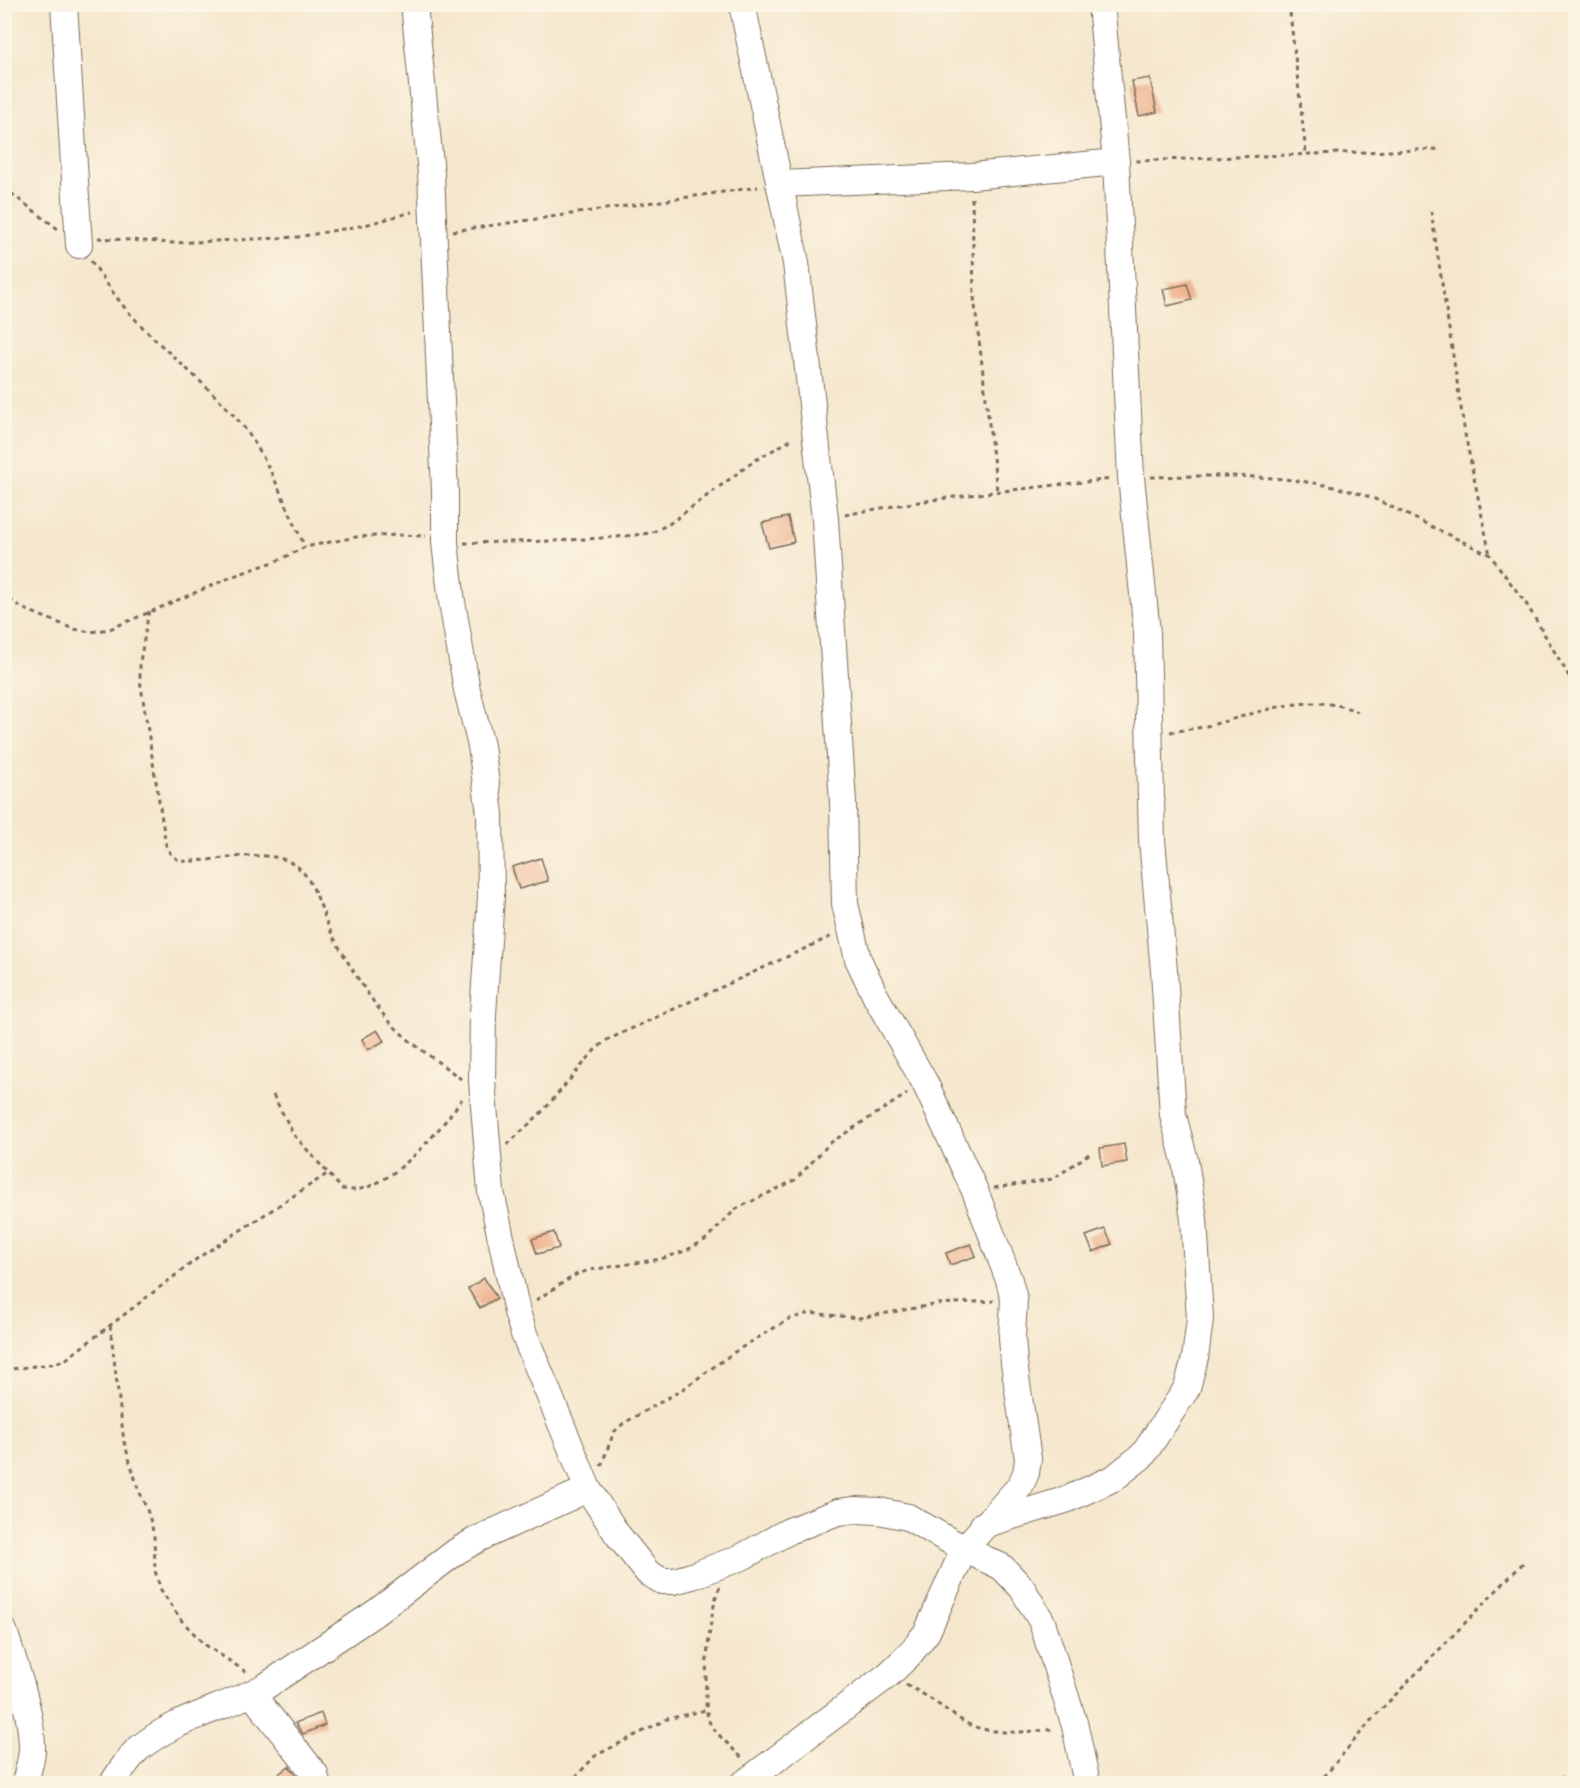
<svg xmlns="http://www.w3.org/2000/svg" width="1580" height="1788" font-family="Itim,sans-serif">
	<rect width="100%" height="100%" fill="#fcf5e5"/>
	<filter id="ink" filterUnits="userSpaceOnUse"><feTurbulence type="fractalNoise" baseFrequency=".0167" numOctaves="2"/><feDisplacementMap in="SourceGraphic" scale="12" xChannelSelector="R" yChannelSelector="G"/><feConvolveMatrix kernelMatrix="1 2 1 2 8 2 1 2 1" color-interpolation-filters="sRGB"/></filter>
	<filter id="wash" filterUnits="userSpaceOnUse"><feTurbulence type="fractalNoise" baseFrequency=".008" numOctaves="4" result="noise"/><feDisplacementMap in="SourceGraphic" scale="24" xChannelSelector="R" yChannelSelector="G"/><feGaussianBlur stdDeviation="1.35" result="paint"/><feColorMatrix in="noise" values="0 0 0 0 0 0 0 0 0 0 0 0 0 0 0 0 0 1.4 0 .05"/><feComposite in="paint" operator="in"/></filter>
	<g filter="url(#wash)">
		<rect width="100%" height="100%" fill="#f5e7cd"/>
		<g id="blocks">
			<g fill="#efb491">
				<path d="M 1150,78 L 1157,112 L 1139,116 L 1132,81 Z"/>
				<path d="M 1187,284 L 1192,300 L 1167,306 L 1163,289 Z"/>
				<path d="M 788,517 L 794,542 L 769,548 L 762,523 Z"/>
				<path d="M 541,858 L 548,881 L 519,889 L 512,867 Z"/>
				<path d="M 377,1030 L 384,1041 L 368,1050 L 362,1039 Z"/>
				<path d="M 1124,1144 L 1127,1162 L 1102,1166 L 1100,1148 Z"/>
				<path d="M 1105,1229 L 1112,1244 L 1093,1252 L 1086,1236 Z"/>
				<path d="M 554,1232 L 559,1248 L 537,1254 L 532,1239 Z"/>
				<path d="M 971,1244 L 976,1256 L 950,1265 L 946,1253 Z"/>
				<path d="M 484,1278 L 497,1298 L 480,1308 L 468,1289 Z"/>
				<path d="M 321,1713 L 325,1725 L 303,1734 L 295,1723 Z"/>
				<path d="M 289,1766 L 297,1776 L 287,1784 L 266,1784 Z"/>
			</g>
		</g>
	</g>
	<g filter="url(#ink)">
		<use href="#blocks" fill-opacity="0" stroke="#7c6c5b" stroke-width="1.5"/>
		<g fill="none" stroke-linecap="round" stroke-linejoin="round">
			<g stroke="#7c6c5b" stroke-width="28">
				<g id="minor">
					<path d="M 64,4 L 79,245"/>
					<path d="M 414,4 L 431,174 L 445,492 L 445,543 L 452,602 L 467,690 L 481,746 L 490,814 L 491,897 L 483,1014 L 482,1081 L 491,1192 L 517,1312 L 524,1334 L 588,1489 L 617,1534 L 648,1573 L 662,1581 L 674,1581 L 692,1576 L 742,1557 L 789,1531 L 838,1512 L 855,1510 L 879,1511 L 908,1517 L 964,1549 L 1002,1567 L 1022,1588 L 1042,1622 L 1075,1726 L 1087,1784"/>
					<path d="M 742,4 L 796,263 L 825,519 L 843,803 L 845,904 L 858,959 L 876,997 L 925,1083 L 975,1191 L 1009,1280 L 1014,1299 L 1012,1338 L 1014,1363 L 1028,1459 L 1026,1473 L 1020,1486 L 964,1549 L 927,1632 L 909,1655 L 888,1675 L 743,1784"/>
					<path d="M 779,184 L 972,176 L 1116,162"/>
					<path d="M 983,1525 L 1068,1499 L 1114,1478 L 1143,1455 L 1187,1388 L 1195,1358 L 1200,1319 L 1194,1219 L 1185,1161 L 1173,1115 L 1164,971 L 1152,840 L 1147,633 L 1131,477 L 1116,162 L 1101,4"/>
					<path d="M 4,1631 C 15,1666 33,1714 32,1751 C 31,1762 27,1773 25,1784"/>
					<path d="M 252,1694 L 315,1774 L 317,1784"/>
					<path d="M 112,1784 C 120,1772 127,1760 137,1750 C 174,1718 224,1709 266,1686 L 375,1613 L 457,1551 L 478,1539 L 588,1489"/>
				</g>
			</g>
			<g stroke="#7c6c5b" stroke-width="3" stroke-dasharray="4.5 4.5" stroke-linecap="butt">
				<path d="M 1289,4 L 1306,153"/>
				<path d="M 1136,161 L 1441,149"/>
				<path d="M 4,188 L 58,229"/>
				<path d="M 972,198 L 974,297 L 997,491"/>
				<path d="M 1431,211 L 1465,434 L 1490,555"/>
				<path d="M 453,231 L 758,187"/>
				<path d="M 98,238 L 174,243 L 298,237 L 365,225 L 412,212"/>
				<path d="M 91,261 C 105,280 118,302 135,319 C 169,356 210,386 242,425 C 268,458 287,508 305,547"/>
				<path d="M 1151,477 C 1226,475 1301,473 1373,498 L 1490,555 L 1527,605 L 1576,688"/>
				<path d="M 845,515 C 933,497 1022,489 1112,479"/>
				<path d="M 464,543 L 554,541 L 617,537 L 651,533 L 669,524 L 754,461 L 794,438"/>
				<path d="M 4,592 L 9,599 L 24,609 L 74,629 L 90,632 L 110,629 L 234,576 L 279,560 L 305,547 L 356,537 L 398,535 L 426,536"/>
				<path d="M 149,611 L 140,662 L 140,680 L 166,845 L 170,853 L 179,861 C 213,863 257,848 288,861 C 315,872 321,915 334,938 C 348,963 371,1002 390,1022 C 410,1044 438,1061 461,1079"/>
				<path d="M 1170,732 C 1181,730 1192,729 1202,727 C 1253,716 1307,689 1358,712"/>
				<path d="M 273,1095 L 294,1135 L 342,1189 C 346,1189 351,1190 356,1190 C 396,1184 440,1130 462,1099"/>
				<path d="M 507,1145 L 543,1111 L 595,1050 L 607,1040 L 832,936"/>
				<path d="M 994,1188 L 1053,1179 L 1089,1154"/>
				<path d="M 536,1300 L 577,1274 L 590,1270 L 661,1259 L 685,1251 L 705,1240 L 736,1209 L 795,1180 L 830,1143 L 907,1094"/>
				<path d="M 110,1325 L 124,1442 L 138,1488 L 149,1515 L 154,1535 L 155,1571 L 161,1590 L 182,1621 L 204,1644 L 246,1672"/>
				<path d="M 4,1370 L 51,1364 L 65,1360 L 198,1258 L 327,1174"/>
				<path d="M 601,1466 L 614,1432 L 624,1423 L 680,1391 L 736,1351 L 789,1319 L 810,1313 L 859,1318 L 938,1304 L 994,1301"/>
				<path d="M 720,1587 C 709,1606 701,1702 709,1721 C 714,1733 735,1750 744,1760"/>
				<path d="M 906,1685 C 928,1695 946,1711 966,1723 C 991,1736 1028,1732 1055,1729"/>
				<path d="M 569,1784 L 595,1756 L 667,1719 L 706,1710"/>
				<path d="M 1318,1784 L 1373,1718 L 1526,1560"/>
				<path d="M 1551,1784 L 1576,1769"/>
			</g>
			<use href="#minor" stroke="#fff" stroke-width="26"/>
		</g>
	</g>
	<rect width="1580" height="1788" fill="none" stroke="#fcf5e5" stroke-width="24"/>
</svg>
